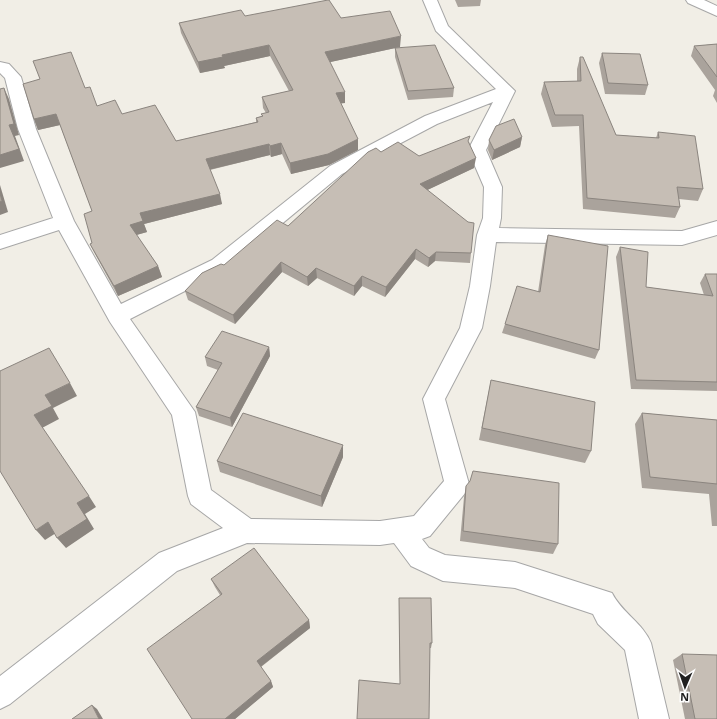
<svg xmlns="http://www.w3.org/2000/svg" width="717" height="719" font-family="'Open Sans',sans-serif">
	<rect width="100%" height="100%" fill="#f1eee6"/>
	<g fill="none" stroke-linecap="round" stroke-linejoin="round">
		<g stroke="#a7a7a7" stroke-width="2">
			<g id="minor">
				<path d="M 423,0 L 437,0 L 448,26 L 515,91 L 486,150 L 502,187 L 501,218 L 499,228 L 682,231 L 717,221 L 717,235 L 682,245 L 496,242 L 490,286 L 482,328 L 445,399 L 469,484 L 466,492 L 430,536 L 422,539 L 429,548 L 445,555 L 515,562 L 612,593 C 622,613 643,623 651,643 L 669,719 L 639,719 L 625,650 L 598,624 L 593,614 L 515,588 L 443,581 L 411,566 L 394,543 L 380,545 L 247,543 L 177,571 L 10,704 L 0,709 L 0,676 L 159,553 L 223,528 L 191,504 L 188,496 L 172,415 L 110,322 L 59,230 L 0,249 L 0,235 L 53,218 L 18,129 L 5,78 L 0,73 L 0,62 L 9,64 L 21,77 L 36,129 L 74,221 L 121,304 L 212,260 L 330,166 L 425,116 L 496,89 L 436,31 ZM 493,102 L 468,150 L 484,187 L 483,218 L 477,235 L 470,286 L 460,328 L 423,399 L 444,481 L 414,516 L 380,521 L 251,519 L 211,490 L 195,412 L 130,319 L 226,270 L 342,174 L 437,124 Z"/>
				<path d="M 686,0 L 704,0 L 717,6 L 717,16 L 688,3 Z"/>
			</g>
		</g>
		<use href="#minor" fill="#fff" fill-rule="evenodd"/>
	</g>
	<g fill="#aaa39c">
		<path d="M 455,0 L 481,0 L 480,6 L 458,7 Z"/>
		<path d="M 245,16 L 341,18 L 400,47 L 330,62 L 345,103 L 341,103 L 358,150 L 329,165 L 291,174 L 282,154 L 271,157 L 270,155 L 210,170 L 222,204 L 144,224 L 147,232 L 136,235 L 158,266 L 162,277 L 118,296 L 95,254 L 90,244 L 92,243 L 92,211 L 60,125 L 38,130 L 34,119 L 85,88 L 97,106 L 122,114 L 176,141 L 256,122 L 256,118 L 262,116 L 261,114 L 266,113 L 263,108 L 262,97 L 289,91 L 270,56 L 224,66 L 225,68 L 200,73 L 181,33 L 179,23 Z"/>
		<path d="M 717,44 L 717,103 L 713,96 L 715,90 L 691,56 L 694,46 Z"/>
		<path d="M 395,48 L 454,88 L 453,97 L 408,100 L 395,57 Z"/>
		<path d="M 602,53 L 648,85 L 645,95 L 605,94 L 599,63 Z"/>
		<path d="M 580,57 L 616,135 L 656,138 L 658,132 L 703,189 L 698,201 L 679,199 L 680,207 L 675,218 L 583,209 L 579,126 L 552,127 L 541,94 L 544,82 L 577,81 L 577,69 Z"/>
		<path d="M 522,137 L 520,147 L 492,160 L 488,150 L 489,140 Z"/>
		<path d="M 469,142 L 474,168 L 427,190 L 471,253 L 470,263 L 435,261 L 428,267 L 415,259 L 385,297 L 362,286 L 354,296 L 317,278 L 308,286 L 282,272 L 235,324 L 188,300 L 185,291 L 224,265 L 288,226 L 381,152 L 419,156 Z"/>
		<path d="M 548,235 L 599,350 L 595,359 L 502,333 L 505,324 L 538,292 L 545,245 Z"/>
		<path d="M 620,247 L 646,287 L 704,295 L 700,283 L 705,274 L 717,274 L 717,391 L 631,389 L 616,257 Z"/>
		<path d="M 269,347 L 270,356 L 232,427 L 199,416 L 196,407 L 218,370 L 207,366 L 205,357 Z"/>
		<path d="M 491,380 L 591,451 L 585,463 L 479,440 Z"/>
		<path d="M 642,413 L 717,420 L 717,526 L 712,526 L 709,494 L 642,488 L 635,424 Z"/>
		<path d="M 343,457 L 322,507 L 220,472 L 217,461 Z"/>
		<path d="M 466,486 L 558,544 L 553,554 L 460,541 L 464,497 Z"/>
		<path d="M 211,579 L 309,620 L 310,628 L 261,667 L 271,681 L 273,687 L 235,719 L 192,719 L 220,595 L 215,587 Z"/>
		<path d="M 399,598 L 432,643 L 431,648 L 430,648 L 429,719 L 400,683 L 399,604 Z"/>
		<path d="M 682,654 L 717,719 L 685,719 L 673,660 Z"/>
	</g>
	<g fill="#8b857f">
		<path d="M 401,36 L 400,47 L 326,63 L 325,52 Z"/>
		<path d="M 269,45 L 270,56 L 224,66 L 225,68 L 200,73 L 198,62 L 222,55 Z"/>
		<path d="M 4,88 L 9,99 L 19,135 L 15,136 L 24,161 L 0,168 L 0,155 Z"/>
		<path d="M 345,92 L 345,103 L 337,104 L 336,93 Z"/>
		<path d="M 56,114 L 60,125 L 38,130 L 34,119 Z"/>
		<path d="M 522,137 L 520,147 L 492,160 L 494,150 Z"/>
		<path d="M 358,139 L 358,150 L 329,165 L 291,174 L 290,163 Z"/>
		<path d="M 281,143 L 282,154 L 271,157 L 270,146 Z"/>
		<path d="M 269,144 L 270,155 L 208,170 L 206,159 Z"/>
		<path d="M 476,158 L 474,168 L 419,194 L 420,184 Z"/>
		<path d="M 0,185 L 8,212 L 0,215 Z"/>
		<path d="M 220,194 L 222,204 L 144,224 L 147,232 L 133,236 L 130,225 L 140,213 Z"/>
		<path d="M 416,249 L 415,259 L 385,297 L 386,287 Z"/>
		<path d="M 436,252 L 435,261 L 428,267 L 429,258 Z"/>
		<path d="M 281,262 L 282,272 L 235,324 L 233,315 Z"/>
		<path d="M 158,266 L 162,277 L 118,296 L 114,286 Z"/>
		<path d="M 316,268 L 317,278 L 308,286 L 307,277 Z"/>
		<path d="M 362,276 L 362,286 L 354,296 L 354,286 Z"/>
		<path d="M 269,347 L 270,356 L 232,427 L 230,418 Z"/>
		<path d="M 70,383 L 77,396 L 53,408 L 59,419 L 42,428 L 34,415 L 45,395 Z"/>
		<path d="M 343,445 L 343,457 L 322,507 L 321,496 Z"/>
		<path d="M 89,496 L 96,507 L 85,514 L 94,529 L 66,548 L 57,538 L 77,503 Z"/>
		<path d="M 48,522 L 56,533 L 45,540 L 36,530 Z"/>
		<path d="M 309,620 L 310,628 L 259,668 L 257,661 Z"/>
		<path d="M 271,681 L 273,687 L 235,719 L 225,719 Z"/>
		<path d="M 92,705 L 97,709 L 103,719 L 99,719 Z"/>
	</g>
	<g fill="#c6beb5" stroke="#8b857f">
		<path d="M 328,0 L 329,0 L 341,18 L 390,11 L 401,36 L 325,52 L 345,92 L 336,93 L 358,139 L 328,154 L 290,163 L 281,143 L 270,146 L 269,144 L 206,159 L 220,194 L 140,213 L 143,221 L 130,225 L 158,266 L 114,286 L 90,244 L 92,243 L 84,214 L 92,211 L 56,114 L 34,119 L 23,84 L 40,79 L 33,61 L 71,52 L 85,88 L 90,87 L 97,106 L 115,100 L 122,114 L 155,105 L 176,141 L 258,122 L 256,118 L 263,116 L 261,114 L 269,112 L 262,97 L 293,90 L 269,45 L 222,55 L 223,57 L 198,62 L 179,23 L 241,10 L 245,16 Z"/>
		<path d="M 717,44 L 717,77 L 694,46 Z"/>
		<path d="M 435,45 L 454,88 L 408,91 L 395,48 Z"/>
		<path d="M 602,53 L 640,54 L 648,85 L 608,83 Z"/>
		<path d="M 580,57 L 583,57 L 616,135 L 659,138 L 658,132 L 695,136 L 703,189 L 677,187 L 680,207 L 587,198 L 583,115 L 555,115 L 544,82 L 581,81 Z"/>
		<path d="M 4,88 L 14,124 L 9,125 L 19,149 L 0,155 L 0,89 Z"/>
		<path d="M 514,119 L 522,137 L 494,150 L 489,140 L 496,126 Z"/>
		<path d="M 470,136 L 468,141 L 476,158 L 420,184 L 468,222 L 474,223 L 471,253 L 436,252 L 429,258 L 416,249 L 386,287 L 362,276 L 354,286 L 316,268 L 307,277 L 281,262 L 233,315 L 185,291 L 202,273 L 221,264 L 224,265 L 277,220 L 288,226 L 368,152 L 376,148 L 381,152 L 398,142 L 419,156 Z"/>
		<path d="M 0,193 L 2,201 L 0,202 Z"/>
		<path d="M 548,235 L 608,246 L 599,350 L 505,324 L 517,286 L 540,292 Z"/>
		<path d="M 620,247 L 648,252 L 646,287 L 713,296 L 705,274 L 717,274 L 717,382 L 636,380 Z"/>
		<path d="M 222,331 L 269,347 L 230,418 L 196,407 L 222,363 L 205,357 Z"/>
		<path d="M 49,348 L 70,383 L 45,395 L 52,406 L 34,415 L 89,496 L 77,503 L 87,519 L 57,538 L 48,522 L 36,530 L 0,471 L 0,371 Z"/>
		<path d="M 491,380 L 595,402 L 591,451 L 482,428 Z"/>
		<path d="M 243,413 L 343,445 L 321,496 L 217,461 Z"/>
		<path d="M 642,413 L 717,420 L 717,484 L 650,477 Z"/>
		<path d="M 473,471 L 559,483 L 558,544 L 463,531 L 466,486 L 470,481 Z"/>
		<path d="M 254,548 L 309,620 L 257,661 L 271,681 L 225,719 L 192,719 L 147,649 L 222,594 L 211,579 Z"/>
		<path d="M 399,598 L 431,598 L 432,643 L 430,643 L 429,719 L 357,719 L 359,680 L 400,684 Z"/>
		<path d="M 682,654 L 717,655 L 717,719 L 695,719 Z"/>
		<path d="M 92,705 L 99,719 L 72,719 Z"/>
	</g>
	<g transform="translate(685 687) rotate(182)" stroke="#ffffff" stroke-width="3" paint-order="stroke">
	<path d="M0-3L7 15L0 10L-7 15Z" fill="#202020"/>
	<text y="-6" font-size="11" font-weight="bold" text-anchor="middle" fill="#202020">N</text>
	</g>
</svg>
